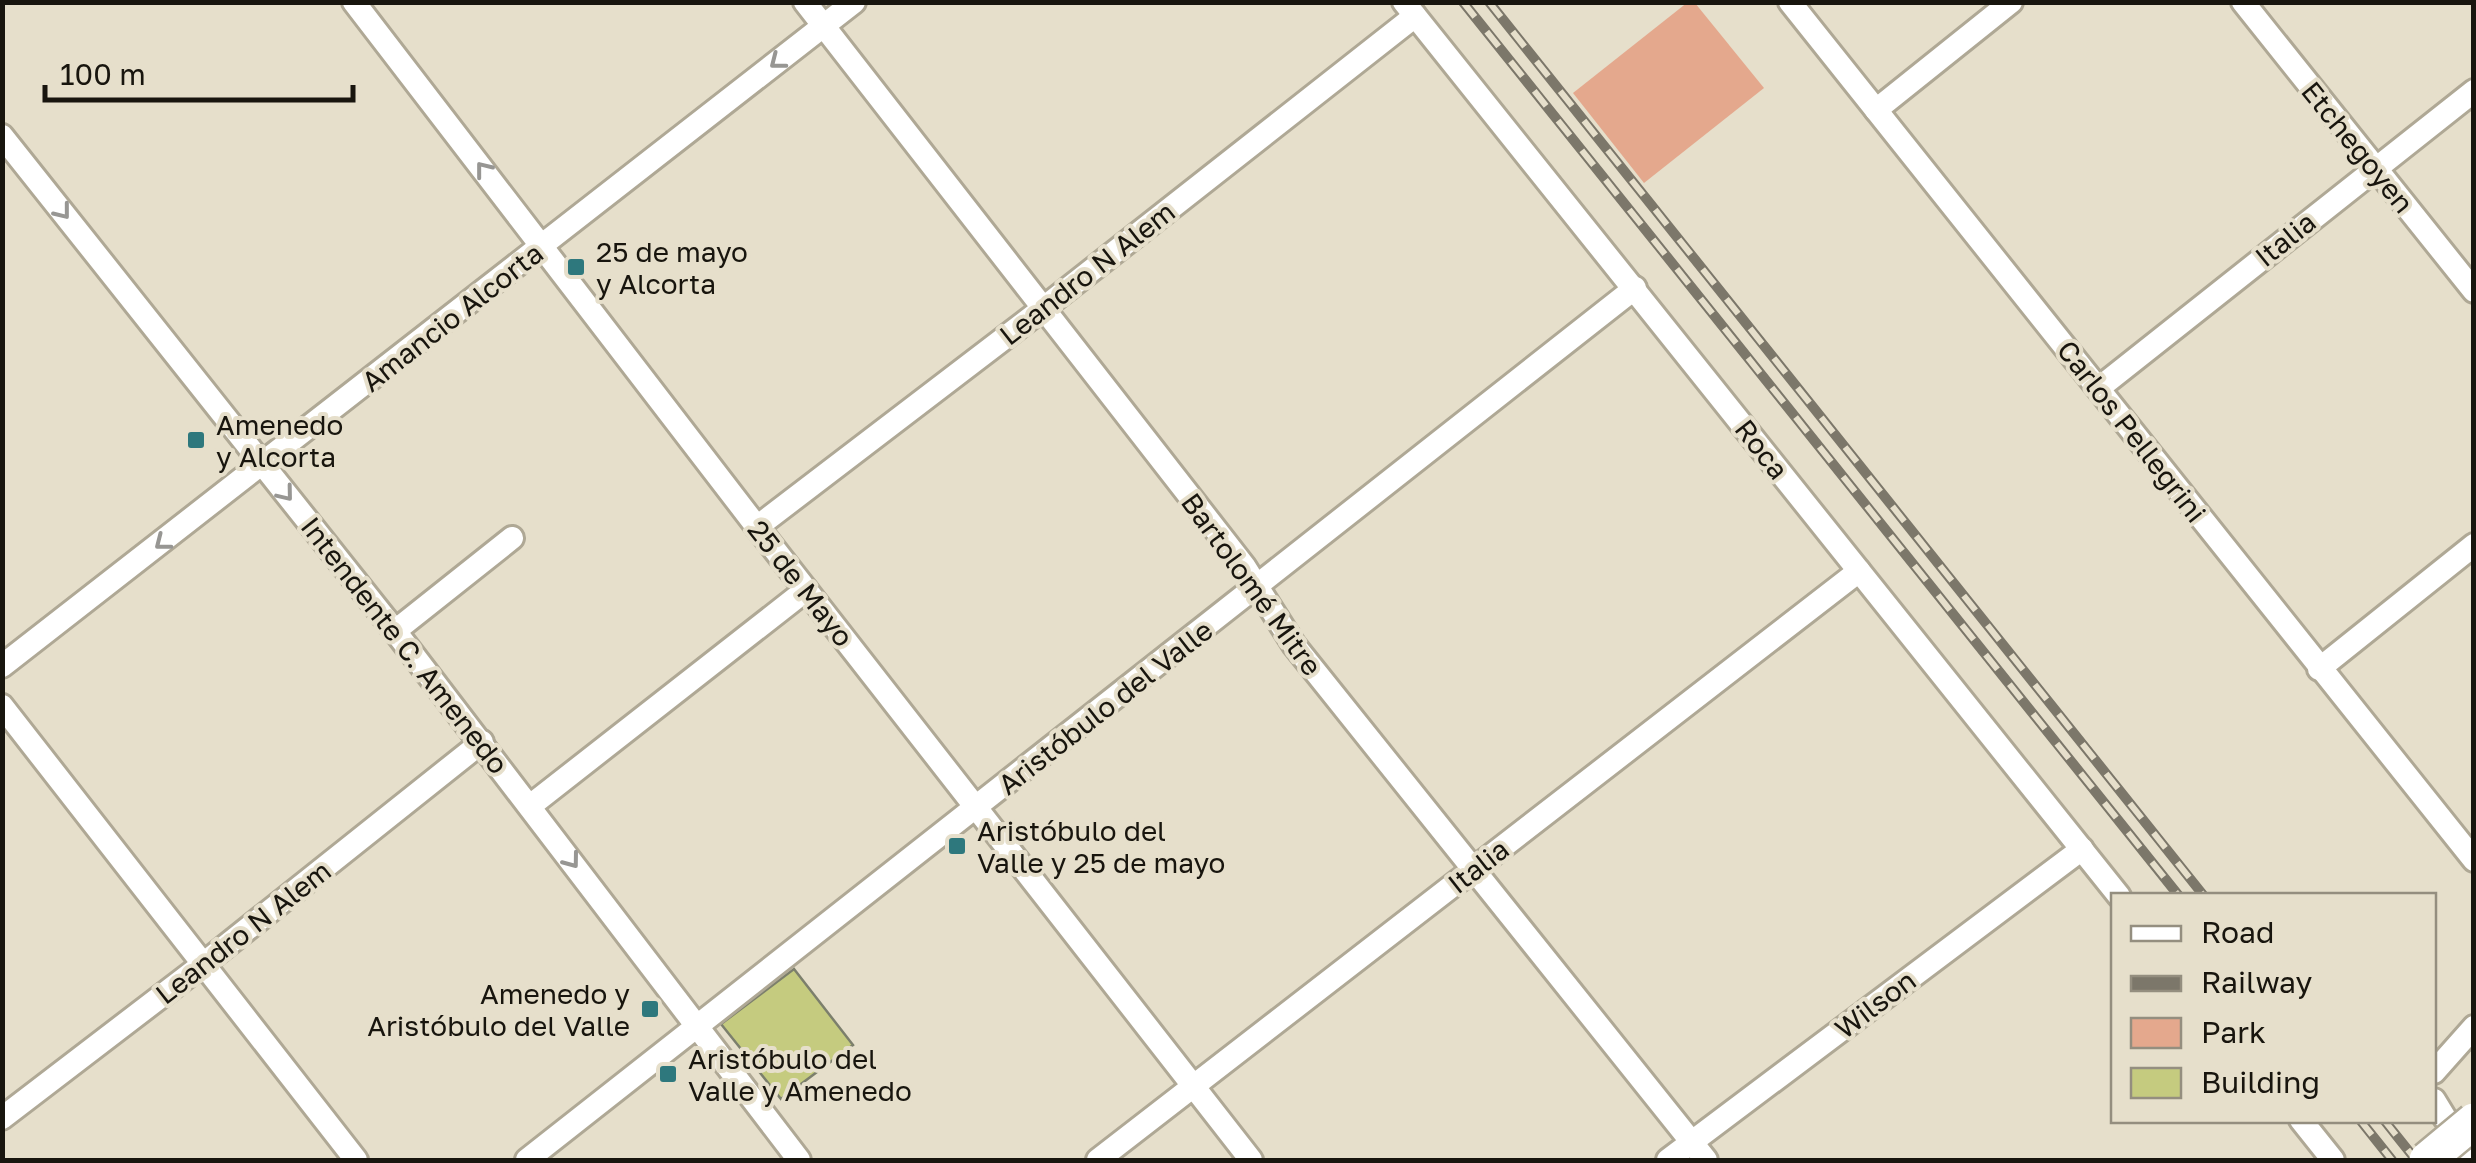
<svg xmlns="http://www.w3.org/2000/svg" width="2476" height="1163" font-family="'Golos Text',sans-serif">
	<rect width="100%" height="100%" fill="#e6dfcb"/>
	<path fill="#e4a88d" d="M 1688,2 L 1695,3 L 1764,88 L 1644,183 L 1573,93 Z"/>
	<path fill="#c5cb7f" stroke="#7c7f6c" stroke-width="2.5" d="M 794,969 L 853,1045 L 781,1099 L 721,1024 Z"/>
	<g fill="none" stroke-linecap="round" stroke-linejoin="round">
		<g stroke="#afa895" stroke-width="28">
			<g id="minor">
				<path d="M 354,2 L 757,527 L 1251,1160"/>
				<path d="M 805,2 L 1244,566 L 1294,645 L 1706,1160"/>
				<path d="M 1404,2 L 2119,896"/>
				<path d="M 1790,2 L 2474,860"/>
				<path d="M 2243,2 L 2474,291"/>
				<path d="M 1876,110 L 2011,2"/>
				<path d="M 2,136 L 395,631 L 799,1160"/>
				<path d="M 2099,388 L 2474,91"/>
				<path d="M 757,527 L 1041,310 L 1415,16"/>
				<path d="M 395,631 L 512,538"/>
				<path d="M 2,666 L 854,2"/>
				<path d="M 2319,669 L 2474,545"/>
				<path d="M 2,706 L 356,1160"/>
				<path d="M 530,806 L 806,590"/>
				<path d="M 2434,1072 L 2474,1027"/>
				<path d="M 2434,1100 L 2445,1118 L 2469,1143"/>
				<path d="M 2,1118 L 202,965 L 482,742"/>
				<path d="M 2301,1120 L 2333,1160"/>
				<path d="M 527,1160 L 1635,288"/>
				<path d="M 1098,1160 L 1859,571"/>
				<path d="M 1668,1160 L 2082,849"/>
			</g>
		</g>
		<g stroke="#afa895" stroke-width="40">
			<path id="primary" d="M 2472,1160 L 2474,1159"/>
		</g>
		<use href="#minor" stroke="#fff" stroke-width="22"/>
		<use href="#primary" stroke="#fff" stroke-width="35"/>
		<g stroke="#7c776a" stroke-width="10">
			<g id="rail">
				<path d="M 1463,2 L 2179,896"/>
				<path d="M 1489,2 L 2204,896"/>
				<path d="M 2360,1120 L 2392,1160"/>
				<path d="M 2384,1120 L 2416,1160"/>
			</g>
		</g>
		<use href="#rail" stroke="#e6dfcb" stroke-width="6" stroke-dasharray="19" stroke-linecap="butt"/>
		<g stroke="#afa895" stroke-width="40" stroke-linecap="butt">
			<path id="primary-bridge" d="M 2427,1160 L 2474,1121"/>
		</g>
		<use href="#primary-bridge" stroke="#fff" stroke-width="35"/>
	</g>
	<defs><path id="oneway-chevron" d="M-2-3.5L2.5 0L-2 3.5" fill="none" stroke-width="1.6" stroke-linecap="round" stroke-linejoin="round" transform="scale(2.5)"/></defs>
	<g stroke="#979693">
		<use href="#oneway-chevron" transform="translate(777 62) rotate(142)"/>
		<use href="#oneway-chevron" transform="translate(483 169) rotate(-128)"/>
		<use href="#oneway-chevron" transform="translate(63 212) rotate(52)"/>
		<use href="#oneway-chevron" transform="translate(286 494) rotate(51)"/>
		<use href="#oneway-chevron" transform="translate(162 543) rotate(142)"/>
		<use href="#oneway-chevron" transform="translate(572 861) rotate(53)"/>
	</g>
	<g fill="#2e787d" stroke="#e6dfcb" stroke-width="4">
		<rect x="566" y="257" width="20" height="20" rx="5"/>
		<rect x="186" y="430" width="20" height="20" rx="5"/>
		<rect x="947" y="836" width="20" height="20" rx="5"/>
		<rect x="640" y="999" width="20" height="20" rx="5"/>
		<rect x="658" y="1064" width="20" height="20" rx="5"/>
	</g>
	<g text-anchor="middle" dominant-baseline="central" stroke-width="8" stroke-linejoin="round" paint-order="stroke">
		<g font-size="28" fill="#18150e" stroke="#e6dfcb">
			<text transform="translate(2358 147) rotate(51)">Etchegoyen</text>
			<text transform="translate(2285 239) rotate(-39)">Italia</text>
			<text transform="translate(1087 273) rotate(-38)">Leandro N Alem</text>
			<text transform="translate(452 317) rotate(-38)">Amancio Alcorta</text>
			<text transform="translate(2132 431) rotate(52)">Carlos Pellegrini</text>
			<text transform="translate(1762 449) rotate(52)">Roca</text>
			<text transform="translate(801 583) rotate(52)">25 de Mayo</text>
			<text transform="translate(1252 584) rotate(54)">Bartolomé Mitre</text>
			<text transform="translate(405 645) rotate(52)">Intendente C. Amenedo</text>
			<text transform="translate(1105 707) rotate(-38)">Aristóbulo del Valle</text>
			<text transform="translate(1478 866) rotate(-38)">Italia</text>
			<text transform="translate(243 932) rotate(-38)">Leandro N Alem</text>
			<text transform="translate(1875 1004) rotate(-37)">Wilson</text>
		</g>
		<g font-size="28" fill="#18150e" stroke="#e6dfcb" text-anchor="start">
			<text x="596" y="251">25 de mayo<tspan x="596" dy="32">y Alcorta</tspan></text>
			<text x="216" y="424">Amenedo<tspan x="216" dy="32">y Alcorta</tspan></text>
			<text x="977" y="830">Aristóbulo del<tspan x="977" dy="32">Valle y 25 de mayo</tspan></text>
			<text x="630" y="993" text-anchor="end">Amenedo y<tspan x="630" dy="32">Aristóbulo del Valle</tspan></text>
			<text x="688" y="1058">Aristóbulo del<tspan x="688" dy="32">Valle y Amenedo</tspan></text>
		</g>
	</g>
	<rect width="2476" height="1163" fill="none" stroke="#18150e" stroke-width="10"/>
	<rect x="2111" y="893" width="325" height="230" fill="#e6dfcb" stroke="#948e7f" stroke-width="2.5"/>
	<rect x="2131" y="926" width="50" height="15" fill="#ffffff" stroke="#948e7f" stroke-width="2.5"/>
	<text x="2201" y="943" font-size="30" fill="#18150e">Road</text>
	<rect x="2131" y="976" width="50" height="15" fill="#7c776a" stroke="#948e7f" stroke-width="2.5"/>
	<text x="2201" y="993" font-size="30" fill="#18150e">Railway</text>
	<rect x="2131" y="1018" width="50" height="30" fill="#e4a88d" stroke="#948e7f" stroke-width="2.5"/>
	<text x="2201" y="1043" font-size="30" fill="#18150e">Park</text>
	<rect x="2131" y="1068" width="50" height="30" fill="#c5cb7f" stroke="#948e7f" stroke-width="2.5"/>
	<text x="2201" y="1093" font-size="30" fill="#18150e">Building</text>
	<path d="M45 85v15h308v-15" fill="none" stroke="#18150e" stroke-width="5"/>
	<text x="60" y="85" font-size="30" fill="#18150e" stroke="#e6dfcb" stroke-width="8" paint-order="stroke">100 m</text>
</svg>
